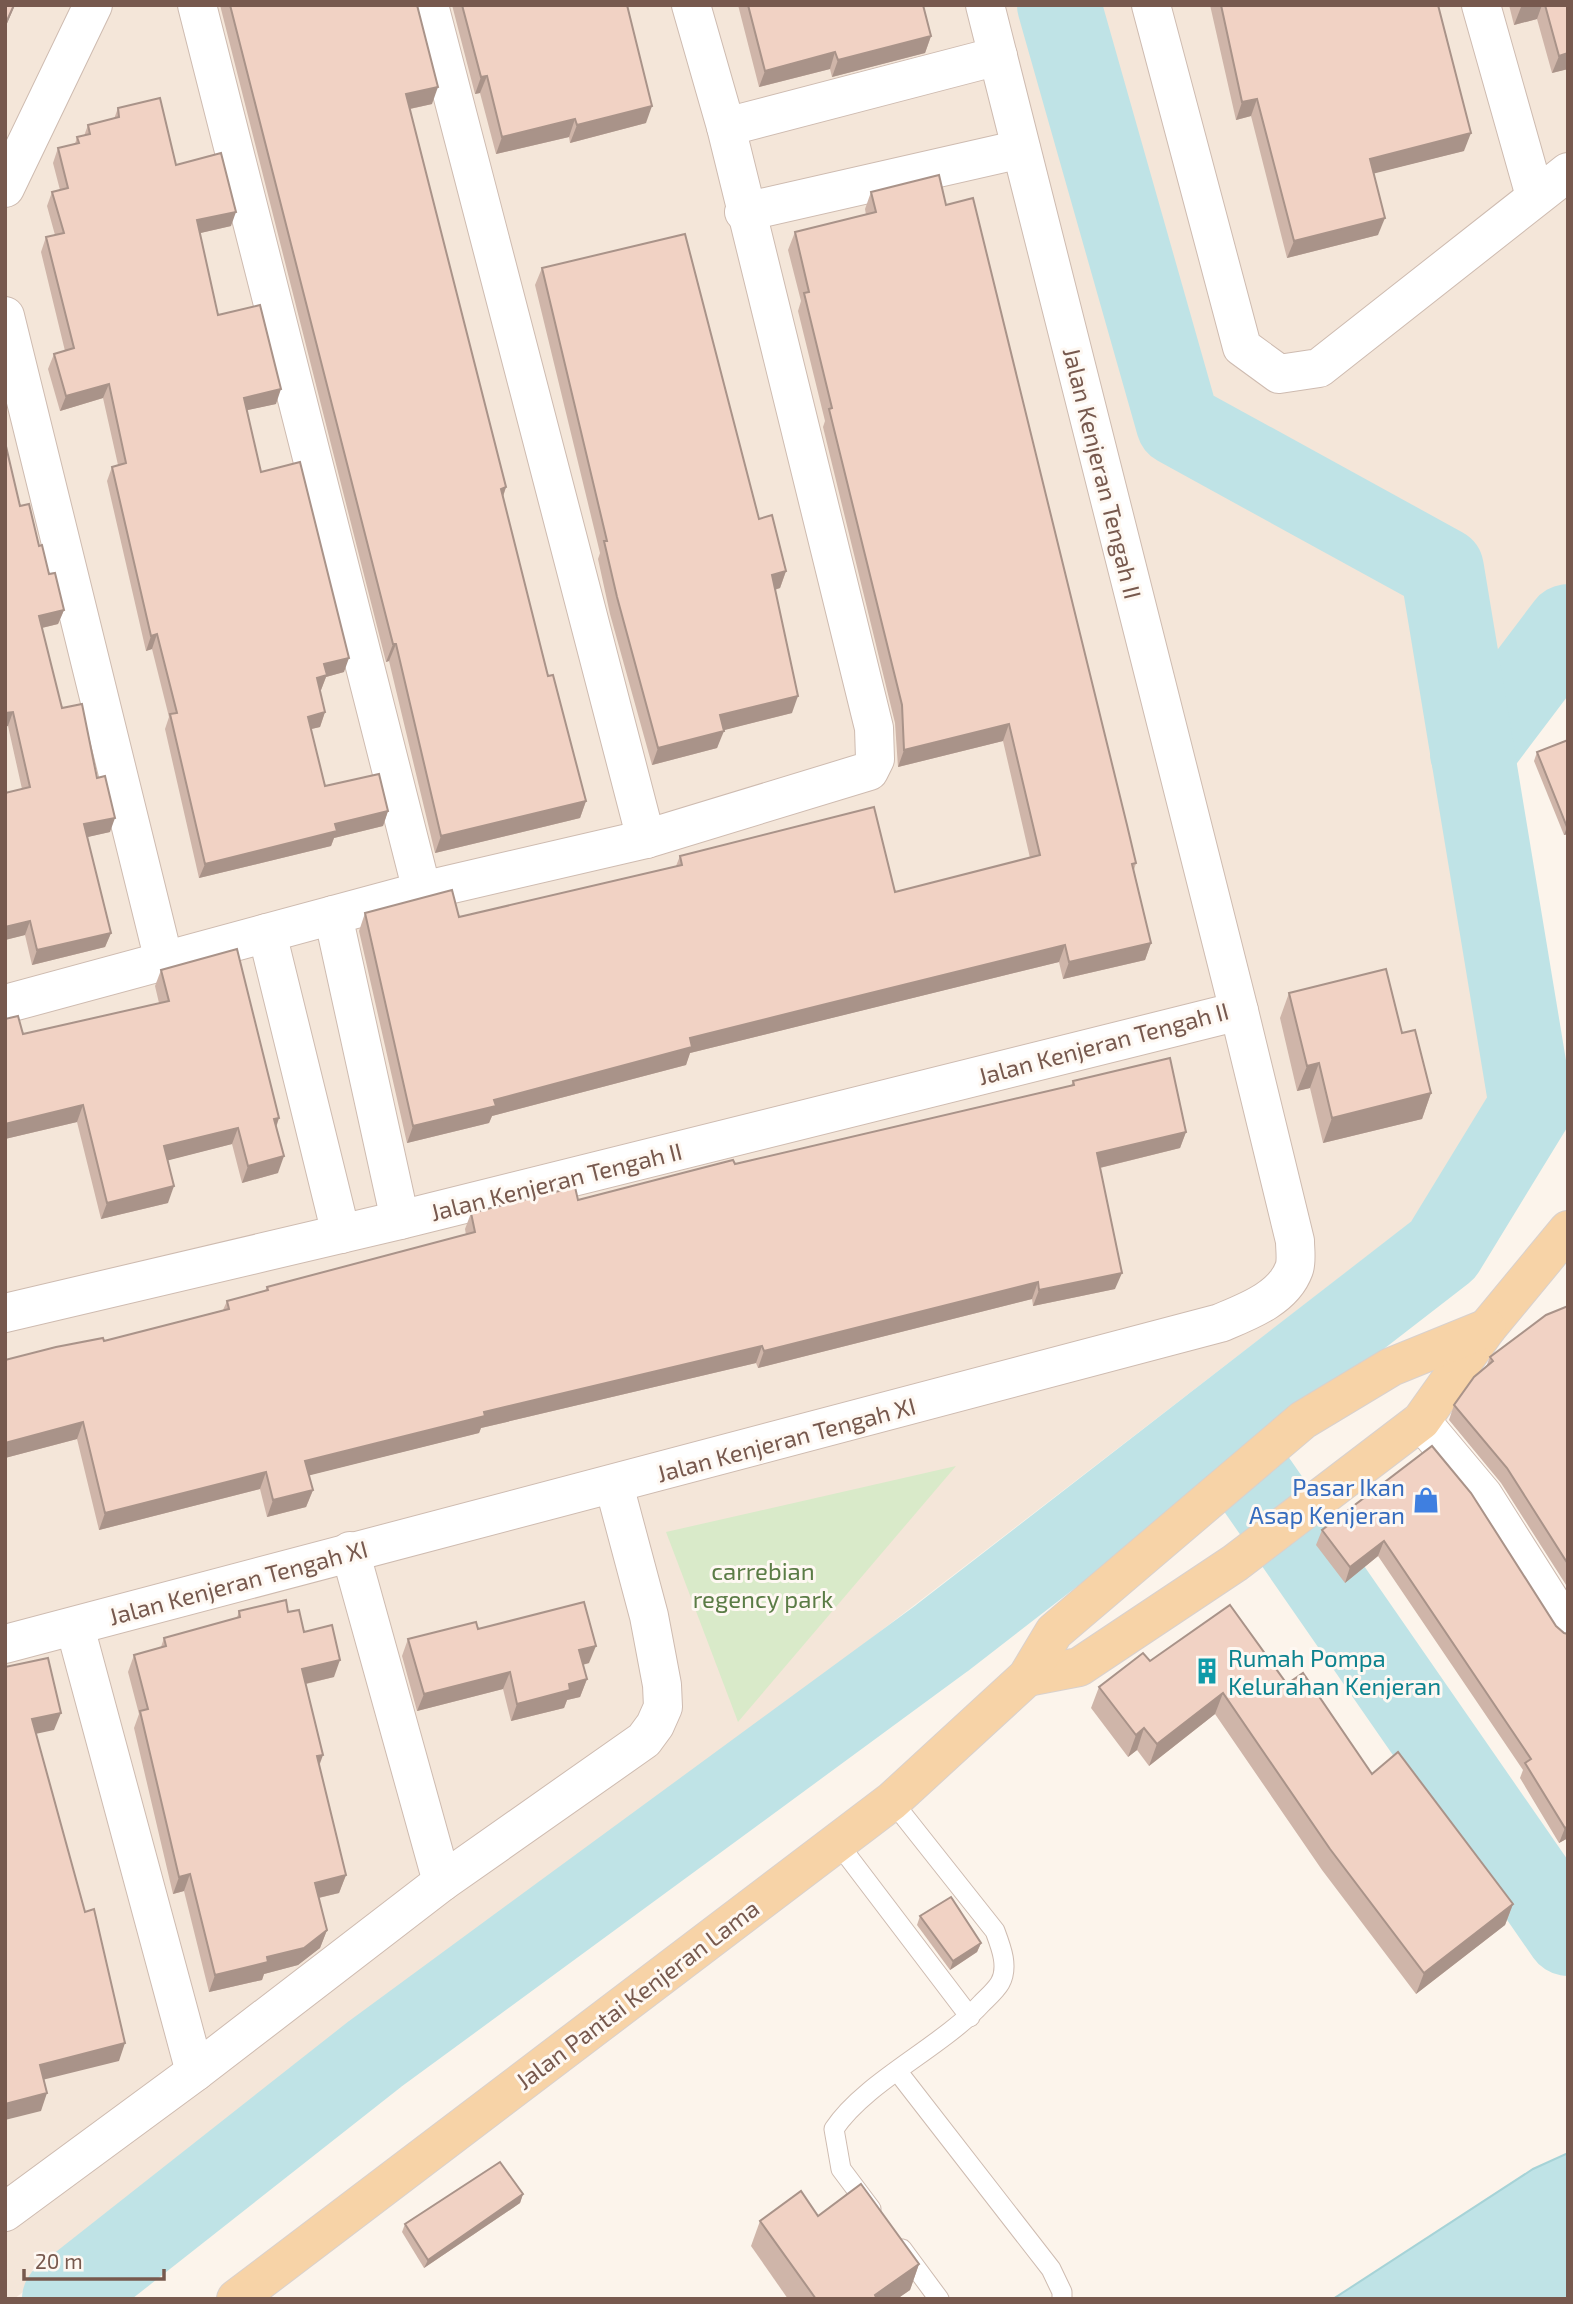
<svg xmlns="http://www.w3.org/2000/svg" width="1573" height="2304" font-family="'Exo 2',sans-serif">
	<rect width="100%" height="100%" fill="#fcf4eb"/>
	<path fill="#f4e6d9" d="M 5,5 L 1568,5 L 1568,597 L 1453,759 L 1527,1108 L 1475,1173 L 14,2299 L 5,2299 Z"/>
	<path fill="#d9eac9" d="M 956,1466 L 738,1722 L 666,1532 Z"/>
	<path fill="#bfe3e6" stroke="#a6d3d7" stroke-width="2" d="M 1568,2153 L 1568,2299 L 1333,2299 L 1533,2169 Z"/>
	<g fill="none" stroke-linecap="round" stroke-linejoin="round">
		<g stroke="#bfe3e6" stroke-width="84">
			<path d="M 1472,753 L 1568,626"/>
			<path d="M 1216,1426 L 1568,1934"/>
			<path d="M 64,2299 L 375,2054 L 942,1638 L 1443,1250 L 1531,1106 L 1442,569 L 1178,424 L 1059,5"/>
		</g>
		<g stroke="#cebbb0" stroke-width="21">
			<g id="service">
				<path d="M 837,1842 L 970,2017"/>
				<path d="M 898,2072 L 1051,2269 L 1062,2292 L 1062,2299"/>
				<path d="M 871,2209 L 841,2169 L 834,2129 C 865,2082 942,2047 982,2003 C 988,1997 996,1990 1000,1983 C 1009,1967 1001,1947 995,1931 L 892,1801"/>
				<path d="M 902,2249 L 939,2299"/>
			</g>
		</g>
		<g stroke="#cebbb0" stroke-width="40">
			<g id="minor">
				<path d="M 197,5 L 422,891"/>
				<path d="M 429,5 L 646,839"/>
				<path d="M 1151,5 L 1242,347 L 1279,374 L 1319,368 L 1568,172"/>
				<path d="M 1481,5 L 1535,196"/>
				<path d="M 726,127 L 998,56"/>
				<path d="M 5,188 L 93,5"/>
				<path d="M 744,212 L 1021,149"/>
				<path d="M 5,316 L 164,961"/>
				<path d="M 333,915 L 400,1220"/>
				<path d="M 267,933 L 341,1234"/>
				<path d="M 5,1004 L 422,891 L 646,839 L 869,771 L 875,759 L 874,728 L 726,127 L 691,5"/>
				<path d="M 5,1313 L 400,1220 L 1239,1011 L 985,5"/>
				<path d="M 1421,1421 L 1483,1495 L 1568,1629"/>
				<path d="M 350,1551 L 442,1882"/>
				<path d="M 75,1627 L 195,2072"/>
				<path d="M 5,1644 L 1220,1323 C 1246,1312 1283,1299 1294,1269 C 1297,1261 1295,1250 1295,1241 L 1239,1011"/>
				<path d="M 5,2212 L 195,2072 L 442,1882 L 644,1740 L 655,1725 L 663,1707 L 662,1685 L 649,1616 L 614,1485"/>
			</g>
		</g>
		<g stroke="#d9d1cd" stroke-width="40">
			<g id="primary">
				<path d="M 1027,1677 L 1079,1667 L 1235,1563 L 1421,1421 L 1487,1328 L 1568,1230"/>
				<path d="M 236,2299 L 892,1801 L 1027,1677 L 1054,1632 L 1303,1420 L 1391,1367 L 1487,1328"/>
			</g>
		</g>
		<use href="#service" stroke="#fff" stroke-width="19"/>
		<use href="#minor" stroke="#fff" stroke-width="38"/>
		<use href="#primary" stroke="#f7d3a7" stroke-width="38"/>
	</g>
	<g fill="#cfb5a9">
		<path d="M 220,5 L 417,5 L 432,104 L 410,109 L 506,487 L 503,497 L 548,676 L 586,801 L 580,818 L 435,853 L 389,661 L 386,662 Z"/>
		<path d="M 452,5 L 627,5 L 646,123 L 570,143 L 569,137 L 496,154 L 480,93 L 475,94 Z"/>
		<path d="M 738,5 L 923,5 L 931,36 L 925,53 L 832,77 L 830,69 L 759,87 Z"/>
		<path d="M 1210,5 L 1438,5 L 1464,151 L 1374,173 L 1378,235 L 1287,258 L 1251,116 L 1236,120 Z"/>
		<path d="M 1509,5 L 1568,5 L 1568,69 L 1552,73 L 1537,19 L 1514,25 Z"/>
		<path d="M 118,108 L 176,165 L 231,226 L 200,233 L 218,315 L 276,404 L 247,410 L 261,472 L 344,672 L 326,677 L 321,690 L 320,690 L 325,712 L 320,727 L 311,729 L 325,786 L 388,811 L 383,826 L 334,838 L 331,846 L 199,878 L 165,729 L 169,717 L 152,649 L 146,651 L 107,481 L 112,467 L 118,465 L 103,398 L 60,411 L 48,369 L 54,354 L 65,351 L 41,252 L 46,237 L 55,235 L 47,206 L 52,192 L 60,190 L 53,163 L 58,148 L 75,144 L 77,137 L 84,136 L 88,125 L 114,119 Z"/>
		<path d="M 871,192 L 946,205 L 1136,863 L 1134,870 L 1151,943 L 1145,960 L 1063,979 L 1059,962 L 815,1022 L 690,1053 L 686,1065 L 492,1116 L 489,1123 L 407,1143 L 359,931 L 365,913 L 459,917 L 676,866 L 680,856 L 895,892 L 1030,858 L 1003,741 L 898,767 L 895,723 L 823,427 L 825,421 L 798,311 L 801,301 L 788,250 L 795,232 L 866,215 L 865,209 Z"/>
		<path d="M 542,268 L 759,519 L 786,571 L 780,588 L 775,590 L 792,713 L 723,730 L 717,748 L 652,765 L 610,614 L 598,559 L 600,553 L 535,285 Z"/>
		<path d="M 20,506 L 39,546 L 64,610 L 58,624 L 42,628 L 62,708 L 97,778 L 110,832 L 87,837 L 111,933 L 105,947 L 32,965 L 25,935 L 5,940 L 5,793 L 22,789 L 8,726 Z"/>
		<path d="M 1568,740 L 1568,834 L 1564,835 L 1534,761 L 1537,752 Z"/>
		<path d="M 161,970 L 276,1127 L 278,1173 L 242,1183 L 232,1144 L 168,1160 L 168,1203 L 101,1219 L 77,1122 L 5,1139 L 5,1019 L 23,1034 L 159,1003 L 155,986 Z"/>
		<path d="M 1289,993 L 1402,1033 L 1431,1093 L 1422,1119 L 1323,1143 L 1310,1088 L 1297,1091 L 1280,1018 Z"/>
		<path d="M 1073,1081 L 1186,1132 L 1180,1148 L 1100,1168 L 1115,1289 L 1033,1306 L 1032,1299 L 758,1368 L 756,1363 L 481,1428 L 479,1433 L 309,1475 L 313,1490 L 306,1507 L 267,1517 L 260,1489 L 99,1530 L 77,1439 L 5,1458 L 5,1360 L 104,1341 L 223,1310 L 227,1301 L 265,1291 L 267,1287 L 466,1235 L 465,1229 L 471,1213 L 578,1200 L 1071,1086 Z"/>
		<path d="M 1568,1306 L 1568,1588 L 1501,1483 L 1449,1420 L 1454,1405 L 1486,1367 L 1490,1357 Z"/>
		<path d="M 1432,1446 L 1556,1626 L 1564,1633 L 1568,1634 L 1568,1838 L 1559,1843 L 1520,1778 L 1523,1770 L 1378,1556 L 1345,1583 L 1316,1545 L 1322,1530 Z"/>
		<path d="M 239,1611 L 288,1612 L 304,1632 L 334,1677 L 306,1684 L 319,1765 L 346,1875 L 339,1893 L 319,1898 L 327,1930 L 320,1948 L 298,1965 L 264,1974 L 262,1980 L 209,1992 L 184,1891 L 173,1894 L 134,1728 L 139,1714 L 128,1672 L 134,1655 L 161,1647 L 164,1638 L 237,1618 Z"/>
		<path d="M 478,1629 L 589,1663 L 583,1665 L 587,1679 L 580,1697 L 567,1700 L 564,1708 L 511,1721 L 503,1689 L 417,1711 L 402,1656 L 408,1639 Z"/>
		<path d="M 1150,1661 L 1287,1684 L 1372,1774 L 1513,1904 L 1505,1925 L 1416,1994 L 1322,1870 L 1215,1714 L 1149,1766 L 1137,1750 L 1128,1757 L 1091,1708 L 1099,1687 Z"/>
		<path d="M 920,1916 L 981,1943 L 977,1952 L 950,1970 L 917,1925 Z"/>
		<path d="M 523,2194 L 520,2203 L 424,2268 L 402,2232 L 405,2224 Z"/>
		<path d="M 818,2216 L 919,2264 L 910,2290 L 897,2299 L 788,2299 L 751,2246 L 760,2221 Z"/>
	</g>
	<g fill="#a99389">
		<path d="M 14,5 L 15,5 L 5,28 L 5,25 Z"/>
		<path d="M 1529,5 L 1542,5 L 1537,19 L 1514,25 L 1521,7 Z"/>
		<path d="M 931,36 L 925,53 L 832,77 L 838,60 Z"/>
		<path d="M 835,52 L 830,69 L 759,87 L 765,71 Z"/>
		<path d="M 1568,53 L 1568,69 L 1552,73 L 1559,56 Z"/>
		<path d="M 487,76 L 480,93 L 475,94 L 481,77 Z"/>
		<path d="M 438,87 L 432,104 L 400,111 L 406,94 Z"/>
		<path d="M 1257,99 L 1251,116 L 1236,120 L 1242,102 Z"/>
		<path d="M 652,106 L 646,123 L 570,143 L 577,125 Z"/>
		<path d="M 575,119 L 569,137 L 496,154 L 502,137 Z"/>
		<path d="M 1471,133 L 1464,151 L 1364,176 L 1370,159 Z"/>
		<path d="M 236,212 L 231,226 L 192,235 L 197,220 Z"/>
		<path d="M 1385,218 L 1378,235 L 1287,258 L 1294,241 Z"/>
		<path d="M 109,384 L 103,398 L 60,411 L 66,396 Z"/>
		<path d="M 281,389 L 276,404 L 239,412 L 244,398 Z"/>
		<path d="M 506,487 L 500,505 L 501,489 Z"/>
		<path d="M 786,571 L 780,588 L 766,592 L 772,575 Z"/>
		<path d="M 64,610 L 58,624 L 33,630 L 39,616 Z"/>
		<path d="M 157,634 L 152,649 L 146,651 L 151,636 Z"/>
		<path d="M 393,644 L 396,644 L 389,661 L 386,662 Z"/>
		<path d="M 349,658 L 344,672 L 326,677 L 321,690 L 311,692 L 317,678 L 324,664 Z"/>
		<path d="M 798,696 L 792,713 L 713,733 L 720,715 Z"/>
		<path d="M 13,712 L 8,726 L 5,727 L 5,713 Z"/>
		<path d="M 325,712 L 320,727 L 303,731 L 308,717 Z"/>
		<path d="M 1009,724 L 1003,741 L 898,767 L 904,750 Z"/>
		<path d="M 724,731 L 717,748 L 652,765 L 658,748 Z"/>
		<path d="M 586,801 L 580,818 L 435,853 L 441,836 Z"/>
		<path d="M 388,811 L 383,826 L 334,838 L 331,846 L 199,878 L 205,864 L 335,824 Z"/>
		<path d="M 115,818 L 110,832 L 79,839 L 84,824 Z"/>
		<path d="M 1568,826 L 1568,834 L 1564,835 L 1567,827 Z"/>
		<path d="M 30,921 L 25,935 L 5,940 L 5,927 Z"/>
		<path d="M 111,933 L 105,947 L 32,965 L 37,950 Z"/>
		<path d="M 1151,943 L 1145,960 L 1063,979 L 1069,962 Z"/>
		<path d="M 1065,945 L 1059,962 L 690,1053 L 686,1065 L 492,1116 L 489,1123 L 407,1143 L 413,1126 L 690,1038 Z"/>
		<path d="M 1319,1063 L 1310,1088 L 1297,1091 L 1307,1066 Z"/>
		<path d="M 1431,1093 L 1422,1119 L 1323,1143 L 1332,1118 Z"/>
		<path d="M 83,1105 L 77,1122 L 5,1139 L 5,1124 Z"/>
		<path d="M 279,1118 L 274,1134 L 274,1119 Z"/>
		<path d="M 238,1128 L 232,1144 L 158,1163 L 164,1146 Z"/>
		<path d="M 1186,1132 L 1180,1148 L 1091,1170 L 1097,1153 Z"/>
		<path d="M 284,1156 L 278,1173 L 242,1183 L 248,1166 Z"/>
		<path d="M 174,1186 L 168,1203 L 101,1219 L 107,1203 Z"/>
		<path d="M 1122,1273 L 1115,1289 L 1033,1306 L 1039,1290 Z"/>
		<path d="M 1038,1282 L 1032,1299 L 758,1368 L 764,1351 Z"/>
		<path d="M 762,1346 L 756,1363 L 481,1428 L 479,1433 L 299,1478 L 305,1461 L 484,1412 Z"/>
		<path d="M 83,1422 L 77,1439 L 5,1458 L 5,1443 Z"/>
		<path d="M 266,1472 L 260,1489 L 99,1530 L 105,1513 Z"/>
		<path d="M 313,1490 L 306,1507 L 267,1517 L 273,1500 Z"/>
		<path d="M 1384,1541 L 1378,1556 L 1345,1583 L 1350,1567 Z"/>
		<path d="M 596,1646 L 589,1663 L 573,1667 L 579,1650 Z"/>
		<path d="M 340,1660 L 334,1677 L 296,1686 L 302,1669 Z"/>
		<path d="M 510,1672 L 503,1689 L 417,1711 L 424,1694 Z"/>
		<path d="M 587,1679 L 580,1697 L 567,1700 L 564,1708 L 511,1721 L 517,1704 L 569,1684 Z"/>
		<path d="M 1223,1693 L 1215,1714 L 1149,1766 L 1157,1744 Z"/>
		<path d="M 61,1713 L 54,1730 L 26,1736 L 32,1719 Z"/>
		<path d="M 1144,1728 L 1137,1750 L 1128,1757 L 1136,1735 Z"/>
		<path d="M 323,1755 L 317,1772 L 317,1756 Z"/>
		<path d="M 1568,1826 L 1568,1838 L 1559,1843 L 1565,1828 Z"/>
		<path d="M 190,1874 L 184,1891 L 173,1894 L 179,1877 Z"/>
		<path d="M 346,1875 L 339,1893 L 309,1900 L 315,1883 Z"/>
		<path d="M 1513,1904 L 1505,1925 L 1416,1994 L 1424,1973 Z"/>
		<path d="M 327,1930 L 320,1948 L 298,1965 L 264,1974 L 262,1980 L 209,1992 L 215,1975 L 267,1957 Z"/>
		<path d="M 981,1943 L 977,1952 L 950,1970 L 953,1961 Z"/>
		<path d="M 125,2043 L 119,2061 L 34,2082 L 40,2065 Z"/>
		<path d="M 47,2093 L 41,2111 L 5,2120 L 5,2104 Z"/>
		<path d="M 523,2194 L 520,2203 L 424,2268 L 428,2260 Z"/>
		<path d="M 919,2264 L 910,2290 L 897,2299 L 873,2299 L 875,2295 Z"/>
	</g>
	<g fill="#f1d2c4" stroke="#a99389" stroke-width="2">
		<path d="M 5,5 L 14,5 L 5,25 Z"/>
		<path d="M 230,5 L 417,5 L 438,87 L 406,94 L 506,487 L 501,489 L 548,676 L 553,675 L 586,801 L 441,836 L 396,644 L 393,644 Z"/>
		<path d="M 462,5 L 627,5 L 652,106 L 577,125 L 575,119 L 502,137 L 487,76 L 481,77 Z"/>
		<path d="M 748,5 L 923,5 L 931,36 L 838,60 L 835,52 L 765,71 Z"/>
		<path d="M 1221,5 L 1438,5 L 1471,133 L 1370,159 L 1385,218 L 1294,241 L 1257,99 L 1242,102 Z"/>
		<path d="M 1545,5 L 1568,5 L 1568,53 L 1559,56 Z"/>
		<path d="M 160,98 L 176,165 L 221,153 L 236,212 L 197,220 L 218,315 L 260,305 L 281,389 L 244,398 L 261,472 L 300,462 L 349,658 L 324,664 L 327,675 L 317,678 L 325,712 L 308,717 L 325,786 L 379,774 L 388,811 L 335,824 L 337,831 L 205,864 L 170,714 L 177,713 L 157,634 L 151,636 L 112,467 L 126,463 L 109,384 L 66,396 L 54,354 L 74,348 L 46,237 L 64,233 L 52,192 L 68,188 L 58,148 L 79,143 L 77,137 L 90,134 L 88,125 L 119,117 L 118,108 Z"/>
		<path d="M 939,175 L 946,205 L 973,198 L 1127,825 L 1136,863 L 1132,864 L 1151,943 L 1069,962 L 1065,945 L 822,1005 L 690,1038 L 692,1047 L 494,1100 L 496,1106 L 413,1126 L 365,913 L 452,890 L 459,917 L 682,865 L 680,856 L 874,807 L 895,892 L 1040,855 L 1009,724 L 904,750 L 902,705 L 829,409 L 832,408 L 804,293 L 809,292 L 795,232 L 876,212 L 871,192 Z"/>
		<path d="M 685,234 L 759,519 L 772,515 L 786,571 L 772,575 L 798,696 L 720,715 L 724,731 L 658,748 L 617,597 L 604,541 L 607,541 L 542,268 Z"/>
		<path d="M 5,442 L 20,506 L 29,504 L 39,546 L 42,545 L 49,574 L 55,573 L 64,610 L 39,616 L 62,708 L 82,704 L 97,778 L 105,776 L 115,818 L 84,824 L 111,933 L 37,950 L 30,921 L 5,927 L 5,793 L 30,787 L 13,712 L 5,713 Z"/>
		<path d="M 1568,740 L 1568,826 L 1567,827 L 1537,752 Z"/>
		<path d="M 237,949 L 279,1118 L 274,1119 L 284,1156 L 248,1166 L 238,1128 L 164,1146 L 174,1186 L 107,1203 L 83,1105 L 5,1124 L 5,1019 L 18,1016 L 23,1034 L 169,1001 L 161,970 Z"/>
		<path d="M 1386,969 L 1402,1033 L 1415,1030 L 1431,1093 L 1332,1118 L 1319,1063 L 1307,1066 L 1289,993 Z"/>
		<path d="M 1170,1058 L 1186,1132 L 1097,1153 L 1122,1273 L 1039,1290 L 1038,1282 L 764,1351 L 762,1346 L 484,1412 L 485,1416 L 305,1461 L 313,1490 L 273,1500 L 266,1472 L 105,1513 L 83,1422 L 5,1443 L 5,1360 L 56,1347 L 103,1338 L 104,1341 L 229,1309 L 227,1301 L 268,1290 L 267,1287 L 475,1232 L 471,1213 L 575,1187 L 578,1200 L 733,1160 L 735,1164 L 1074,1085 L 1073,1081 Z"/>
		<path d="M 1568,1306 L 1568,1564 L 1507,1468 L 1454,1405 L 1474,1377 L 1493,1361 L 1490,1357 L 1546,1315 Z"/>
		<path d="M 1432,1446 L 1471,1493 L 1556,1626 L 1564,1633 L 1568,1634 L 1568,1826 L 1565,1828 L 1525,1763 L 1531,1759 L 1384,1541 L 1350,1567 L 1322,1530 Z"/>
		<path d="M 286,1600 L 288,1612 L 299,1610 L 304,1632 L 332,1625 L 340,1660 L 302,1669 L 323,1755 L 317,1756 L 346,1875 L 315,1883 L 327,1930 L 304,1948 L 267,1957 L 268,1962 L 215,1975 L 190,1874 L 179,1877 L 140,1711 L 148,1709 L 134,1655 L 166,1646 L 164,1638 L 240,1617 L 239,1611 Z"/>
		<path d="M 584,1602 L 596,1646 L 579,1650 L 587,1679 L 569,1684 L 570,1690 L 517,1704 L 510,1672 L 424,1694 L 408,1639 L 476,1622 L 478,1629 Z"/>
		<path d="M 1230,1605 L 1287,1684 L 1303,1673 L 1372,1774 L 1398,1752 L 1513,1904 L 1424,1973 L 1330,1849 L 1223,1693 L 1157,1744 L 1144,1728 L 1136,1735 L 1099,1687 L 1143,1653 L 1150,1661 Z"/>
		<path d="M 48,1658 L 61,1713 L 32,1719 L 85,1912 L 94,1909 L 125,2043 L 40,2065 L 47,2093 L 5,2104 L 5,1667 Z"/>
		<path d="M 951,1897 L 981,1943 L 953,1961 L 920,1916 Z"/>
		<path d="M 500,2162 L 523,2194 L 428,2260 L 405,2224 Z"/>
		<path d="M 861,2184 L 919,2264 L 875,2295 L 877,2299 L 816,2299 L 760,2221 L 801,2191 L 818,2216 Z"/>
	</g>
	<defs>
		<g id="shop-bare" transform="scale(2.1)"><path d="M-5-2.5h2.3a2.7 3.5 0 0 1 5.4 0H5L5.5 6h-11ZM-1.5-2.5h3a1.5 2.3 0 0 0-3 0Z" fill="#3f7fe0" stroke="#fef8f2" stroke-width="2.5" paint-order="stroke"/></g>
		<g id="building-bare" transform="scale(2.1)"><path d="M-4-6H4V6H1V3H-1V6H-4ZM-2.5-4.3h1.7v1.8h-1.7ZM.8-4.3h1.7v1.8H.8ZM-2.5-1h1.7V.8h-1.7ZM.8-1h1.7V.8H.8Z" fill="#0f9aa8" stroke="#fef8f2" stroke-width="2.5" paint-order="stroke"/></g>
	</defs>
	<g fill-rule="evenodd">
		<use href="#shop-bare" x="1426" y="1500"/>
		<use href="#building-bare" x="1207" y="1671"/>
	</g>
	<g text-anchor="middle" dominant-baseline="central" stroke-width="6" stroke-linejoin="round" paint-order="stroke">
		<g font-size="24" fill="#77594e" stroke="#fef8f2">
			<text transform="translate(1103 473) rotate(76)">Jalan Kenjeran Tengah II</text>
			<text transform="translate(1103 1043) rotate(-15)">Jalan Kenjeran Tengah II</text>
			<text transform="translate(556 1181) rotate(-14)">Jalan Kenjeran Tengah II</text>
			<text transform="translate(786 1439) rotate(-15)">Jalan Kenjeran Tengah XI</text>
			<text transform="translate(238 1582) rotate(-15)">Jalan Kenjeran Tengah XI</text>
			<text transform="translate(637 1994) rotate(-37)">Jalan Pantai Kenjeran Lama</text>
		</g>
		<g font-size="24" fill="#366cbe" stroke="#fef8f2" text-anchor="end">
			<text x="1405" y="1486">Pasar Ikan<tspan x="1405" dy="28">Asap Kenjeran</tspan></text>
		</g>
		<g font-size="24" fill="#5b7c46" stroke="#fef8f2">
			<text x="763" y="1570">carrebian<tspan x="763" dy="28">regency park</tspan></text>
		</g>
		<g font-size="24" fill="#0d838f" stroke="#fef8f2" text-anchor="start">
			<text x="1228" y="1657">Rumah Pompa<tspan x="1228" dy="28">Kelurahan Kenjeran</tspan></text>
		</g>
	</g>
	<rect width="1573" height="2304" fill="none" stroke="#77594e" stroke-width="14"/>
	<path d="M24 2269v10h140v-10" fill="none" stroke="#77594e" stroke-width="3.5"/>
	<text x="35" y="2269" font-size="21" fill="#77594e" stroke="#fef8f2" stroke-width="5" paint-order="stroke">20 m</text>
</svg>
